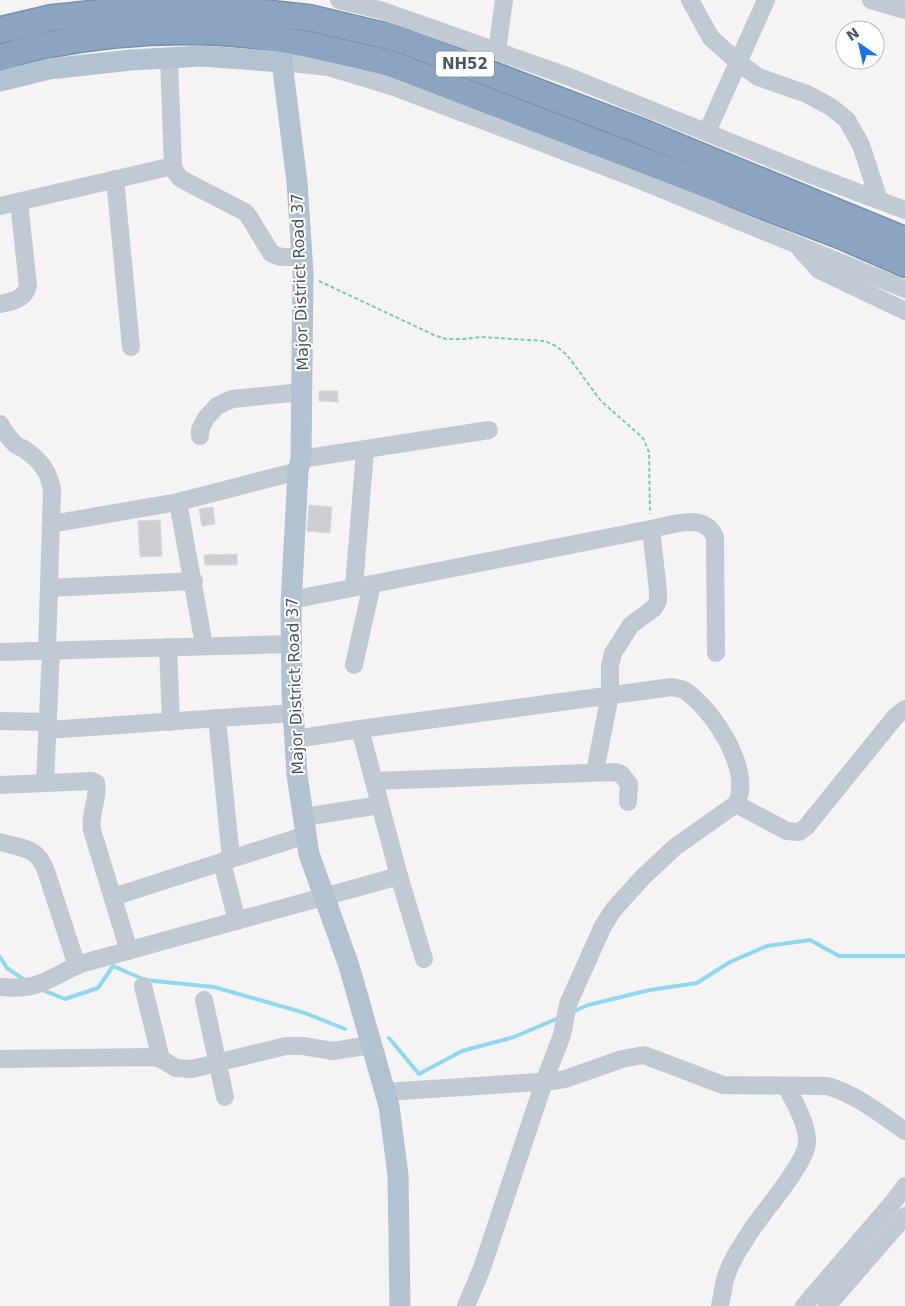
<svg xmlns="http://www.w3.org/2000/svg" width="905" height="1306" font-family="'DejaVu Sans',sans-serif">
	<rect width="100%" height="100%" fill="#f5f3f3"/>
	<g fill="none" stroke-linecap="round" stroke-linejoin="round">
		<g stroke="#90daee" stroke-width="4">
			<path d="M 0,957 L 7,968 L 26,981"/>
			<path d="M 40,989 L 65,999 L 98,988 L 113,966 L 145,980 L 214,987 L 305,1013 L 345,1029"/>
			<path d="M 572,1012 L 588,1005 L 650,990 L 697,983 L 730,962 L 767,946 L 810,940 L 839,956 L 905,956"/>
			<path d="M 389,1038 L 419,1074 L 462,1051 L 514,1037 L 561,1017"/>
		</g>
	</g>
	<g fill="#cdcfd5" stroke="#d7d9de">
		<path d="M 319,391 L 338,391 L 338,402 L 319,401 Z"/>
		<path d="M 309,505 L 332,507 L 330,533 L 307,531 Z"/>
		<path d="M 213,507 L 215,524 L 202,526 L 199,509 Z"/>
		<path d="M 160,520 L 162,556 L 140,557 L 138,521 Z"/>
		<path d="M 237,554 L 237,565 L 205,565 L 204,555 Z"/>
	</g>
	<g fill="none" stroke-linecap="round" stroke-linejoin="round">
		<g stroke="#7690ad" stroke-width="28">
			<g id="highway">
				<path d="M 0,30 L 50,18 L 135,9 L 231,9 L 311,18 L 399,39 L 635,129 L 905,240"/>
				<path d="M 0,58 C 16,53 32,47 47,45 C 115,32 184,28 251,35 C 298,40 344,53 389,63 L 841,236 L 905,264"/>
			</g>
		</g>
		<path stroke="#7ad0a6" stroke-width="2" stroke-dasharray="4 2.5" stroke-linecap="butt" d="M 319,281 L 434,335 L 446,339 L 464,339 L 481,337 L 545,341 L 556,346 L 567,355 L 601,401 L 643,438 L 649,452 L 650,514"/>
		<g stroke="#c1cad2" stroke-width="18">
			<path d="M 339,0 L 380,10 L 567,76 L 812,175 L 905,210"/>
			<path d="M 690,0 L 711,38 L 738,62 L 758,77 L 807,94 L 831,107 L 847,120 L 861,145 L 879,200"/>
			<path d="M 871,0 L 905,10"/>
			<path d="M 497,51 L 504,0"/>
			<path d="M 169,57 L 173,166 L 176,173 L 181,179 L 245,212 L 249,217 L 271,253 C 281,259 290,257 302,256"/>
			<path d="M 282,62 L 328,67 L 397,88 L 627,175 L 905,289"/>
			<path d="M 707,132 L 766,0"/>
			<path d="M 115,179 L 131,347"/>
			<path d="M 0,206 L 173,166"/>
			<path d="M 801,250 L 819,270 L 905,311"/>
			<path d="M 0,304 C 13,301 24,300 28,286 L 19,202"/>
			<path d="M 0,424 C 4,431 8,437 14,443 C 16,446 20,447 24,449 C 40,460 49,471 52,490 L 47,650"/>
			<path d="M 200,436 L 200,430 L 206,418 L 217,406 L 232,399 L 302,392"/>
			<path d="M 301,459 L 489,430"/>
			<path d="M 178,502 L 204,645"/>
			<path d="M 51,524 L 178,502 L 298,471"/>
			<path d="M 354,587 L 365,450"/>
			<path d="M 49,588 L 194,581"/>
			<path d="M 291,600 L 651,529 C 672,525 705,512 715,537 L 716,653"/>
			<path d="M 168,647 L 171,722"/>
			<path d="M 0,652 L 291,644"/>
			<path d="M 354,665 L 372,584"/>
			<path d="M 217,718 L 231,859"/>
			<path d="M 0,721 L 48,722"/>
			<path d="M 360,729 L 399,876 L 424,959"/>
			<path d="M 48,730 L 293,713"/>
			<path d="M 295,739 L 360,729 L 672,687 C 676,688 681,688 684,690 C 712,708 754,771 736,804 L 675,847 L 643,877 L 614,909 L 603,926 L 568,1004 L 562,1035 L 544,1082 L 482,1268 L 466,1306"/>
			<path d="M 595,771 L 610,695 L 610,666 L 613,653 L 631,625 L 654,608 L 658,601 L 658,591 L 651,529"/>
			<path d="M 374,781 L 614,772 L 621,774 L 629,784 L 628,802"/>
			<path d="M 45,783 L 51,650"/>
			<path d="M 0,785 L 92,781 L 96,783 C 99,799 89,814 92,830 L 129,951"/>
			<path d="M 736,804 L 787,831 L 799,832 L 806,827 L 896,716 L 905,709"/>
			<path d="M 304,817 L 380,805"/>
			<path d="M 0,842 C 23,849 37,846 46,871 L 77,966"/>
			<path d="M 222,862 L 237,921"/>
			<path d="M 113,897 L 306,835"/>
			<path d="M 143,986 L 161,1059"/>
			<path d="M 0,987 C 39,991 47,979 80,964 L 399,876"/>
			<path d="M 204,1000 L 225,1097"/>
			<path d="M 0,1059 L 152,1057 L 161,1059 L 176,1068 L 192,1069 L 286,1046 L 303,1046 L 333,1051 L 371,1045"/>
			<path d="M 385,1092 L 554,1081 L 565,1079 L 622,1059 L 644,1055 L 723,1085 L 827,1086 C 856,1094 880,1114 905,1131"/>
			<path d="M 720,1306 C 722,1297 723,1288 725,1280 C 730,1261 744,1242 754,1226 C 767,1208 806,1162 807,1143 C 808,1125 794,1101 786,1086"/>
			<path d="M 804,1306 L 894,1201 L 905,1186"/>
			<path d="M 827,1306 L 905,1216"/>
		</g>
		<g stroke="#b3c2d1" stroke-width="21">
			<path d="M 283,54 L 282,62 L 297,182 L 303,273 L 301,459 L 298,471 L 291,605 L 292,694 L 297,775 L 309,854 L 349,966 L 389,1106 L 398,1175 L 400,1306"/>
			<path d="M 0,81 L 49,69 L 131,60 L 202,56 L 282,62"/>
		</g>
		<use href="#highway" stroke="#8ba5c1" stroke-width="25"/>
	</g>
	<g text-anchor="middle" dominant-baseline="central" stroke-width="4" stroke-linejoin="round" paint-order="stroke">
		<rect fill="#fff" stroke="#808990" stroke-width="1" x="436" y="51.5" width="58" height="25" rx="4"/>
		<g font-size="15" font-weight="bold" fill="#4a5661">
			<text x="465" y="64">NH52</text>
		</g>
		<g font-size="16" fill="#4a5661" stroke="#fff">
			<text transform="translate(300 282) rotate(-92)">Major District Road 37</text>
			<text transform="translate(295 686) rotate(-92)">Major District Road 37</text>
		</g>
	</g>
	<g transform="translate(860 45) rotate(326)"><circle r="24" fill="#ffffff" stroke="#b7bbc0"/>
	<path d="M0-4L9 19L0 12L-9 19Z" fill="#1a73e8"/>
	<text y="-8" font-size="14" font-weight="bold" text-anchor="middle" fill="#4a5661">N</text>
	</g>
</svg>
